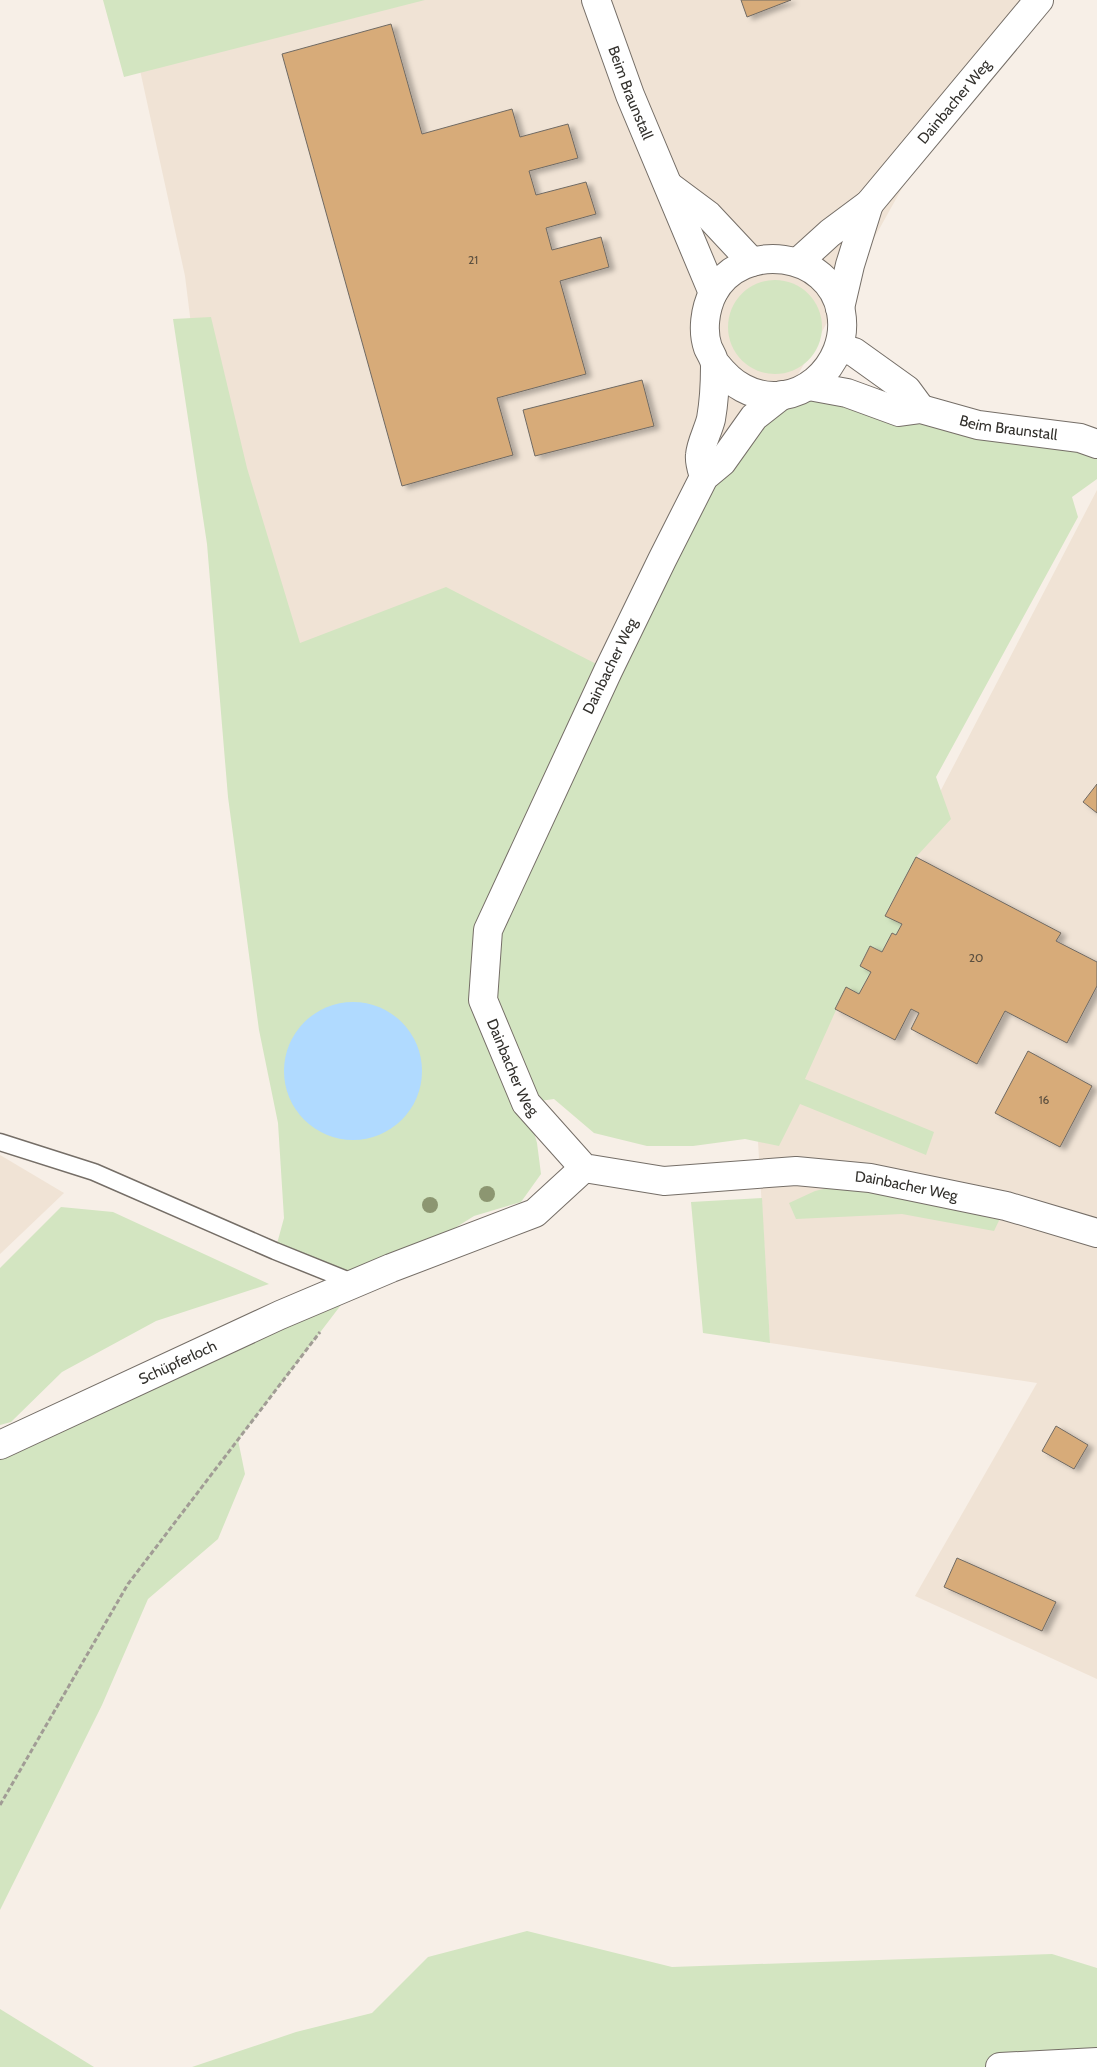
<svg xmlns="http://www.w3.org/2000/svg" width="1097" height="2067" font-family="Cabin,sans-serif">
	<defs>
		<filter id="shadow"><feDropShadow dx="5.5" dy="3" stdDeviation="2.5" flood-color="#0004"/></filter>
	</defs>
	<rect width="100%" height="100%" fill="#f7efe7"/>
	<g fill="#f0e3d5">
		<path d="M 348,0 L 1023,0 L 978,52 L 771,423 L 605,742 L 233,664 L 185,276 L 138,61 Z"/>
		<path d="M 1097,490 L 1097,1679 L 915,1596 L 1037,1383 L 770,1343 L 758,1142 Z"/>
		<path d="M 0,1155 L 64,1193 L 0,1254 Z"/>
	</g>
	<g fill="#d3e5c1">
		<path d="M 103,0 L 425,0 L 124,77 Z"/>
		<circle cx="775" cy="327" r="47"/>
		<path d="M 211,317 L 247,468 L 300,643 L 446,587 L 608,670 L 704,477 L 782,395 L 1097,444 L 1097,479 L 1072,497 L 1078,517 L 936,777 L 951,819 L 916,857 L 885,915 L 902,924 L 896,935 L 892,933 L 882,952 L 870,946 L 860,965 L 871,972 L 859,994 L 846,988 L 805,1079 L 934,1132 L 926,1155 L 800,1104 L 779,1146 L 745,1139 L 693,1146 L 647,1146 L 594,1133 L 554,1099 L 526,1103 L 537,1143 L 541,1174 L 521,1202 L 474,1216 L 391,1268 L 357,1284 L 238,1440 L 245,1474 L 218,1539 L 148,1599 L 102,1705 L 0,1910 L 0,1445 L 356,1284 L 275,1251 L 284,1218 L 278,1123 L 259,1030 L 228,797 L 207,544 L 173,319 Z"/>
		<path d="M 870,1178 L 1006,1206 L 994,1231 L 902,1214 L 796,1219 L 789,1203 L 815,1191 Z"/>
		<path d="M 762,1198 L 770,1343 L 703,1333 L 691,1202 Z"/>
		<path d="M 61,1207 L 113,1212 L 269,1284 L 156,1321 L 62,1372 L 11,1422 L 0,1425 L 0,1268 Z"/>
		<path d="M 527,1931 L 672,1967 L 1052,1954 L 1097,1968 L 1097,2067 L 192,2067 L 296,2032 L 372,2013 L 428,1957 Z"/>
		<path d="M 0,2009 L 94,2067 L 0,2067 Z"/>
	</g>
	<circle fill="#b0daff" cx="353" cy="1071" r="69"/>
	<g fill="#d7ab79" stroke="#706a63" filter="url(#shadow)">
		<path d="M 741,0 L 791,0 L 747,17 Z"/>
		<path d="M 391,24 L 422,134 L 512,109 L 520,137 L 568,124 L 578,158 L 529,171 L 536,195 L 586,182 L 596,214 L 546,228 L 552,250 L 601,237 L 609,267 L 560,281 L 586,374 L 497,398 L 513,455 L 402,486 L 282,54 Z"/>
		<path d="M 642,380 L 654,426 L 535,456 L 523,410 Z"/>
		<path d="M 1097,784 L 1097,813 L 1083,802 Z"/>
		<path d="M 916,857 L 1061,933 L 1056,941 L 1097,962 L 1097,986 L 1067,1043 L 1005,1011 L 977,1064 L 911,1029 L 919,1013 L 911,1009 L 895,1040 L 835,1009 L 846,987 L 859,994 L 871,972 L 860,966 L 870,946 L 882,952 L 892,933 L 896,935 L 902,924 L 885,916 Z"/>
		<path d="M 1028,1051 L 1092,1086 L 1060,1147 L 995,1113 Z"/>
		<path d="M 1056,1426 L 1088,1445 L 1074,1469 L 1042,1451 Z"/>
		<path d="M 957,1558 L 1056,1602 L 1042,1631 L 944,1587 Z"/>
	</g>
	<g fill="none" stroke-linecap="round" stroke-linejoin="round">
		<g stroke="#756e67" stroke-width="19">
			<path id="service" d="M 0,1142 L 94,1172 L 275,1251 L 357,1284"/>
		</g>
		<g stroke="#756e67" stroke-width="30">
			<g id="minor">
				<path id="s1" d="M 596,0 L 630,95 L 713,293"/>
				<path d="M 669,186 L 708,215 L 752,262"/>
				<path id="s2" d="M 798,262 L 830,233 L 869,204 L 1039,0"/>
				<path d="M 840,308 L 850,265 L 869,204"/>
				<path d="M 839,348 L 854,352 L 907,390 L 921,409"/>
				<path id="s3" d="M 809,386 L 847,393 L 899,412 L 921,409 L 978,425 L 1080,438 L 1097,444"/>
				<path id="s4" d="M 782,395 L 754,417 L 722,462 L 704,477 L 662,560 L 608,671 L 488,930 L 483,1000 L 526,1103 L 584,1168 L 664,1181 L 796,1171 L 870,1178 L 1006,1206 L 1097,1233"/>
				<path d="M 704,477 C 702,470 699,462 700,455 C 701,443 708,431 711,419 C 714,402 715,383 715,366 C 715,360 711,354 708,348 C 702,331 705,309 713,293 C 742,240 830,251 841,312 C 851,366 795,416 743,388 C 731,382 723,373 715,363"/>
				<path id="s5" d="M 0,1445 L 280,1315 L 391,1268 L 535,1213 L 584,1168"/>
			</g>
		</g>
		<g stroke="#756e67" stroke-width="30">
			<path id="secondary" d="M 1000,2067 L 1097,2062"/>
		</g>
		<path stroke="#a19c95" stroke-width="3" stroke-dasharray="5 2.5" stroke-linecap="butt" d="M 0,1805 L 128,1584 L 320,1332"/>
		<use href="#service" stroke="#fff" stroke-width="16"/>
		<use href="#minor" stroke="#fff" stroke-width="28"/>
		<use href="#secondary" stroke="#fff" stroke-width="28"/>
	</g>
	<g fill="#8c9671">
		<circle cx="487" cy="1194" r="8"/>
		<circle cx="430" cy="1205" r="8"/>
	</g>
	<g text-anchor="middle" dominant-baseline="central" stroke-width="4" stroke-linejoin="round" paint-order="stroke">
		<g font-size="12" fill="#5b4f3f">
			<text x="473" y="259">21</text>
			<text x="976" y="957">20</text>
			<text x="1044" y="1099">16</text>
		</g>
		<g font-size="15" fill="#32302c" stroke="#fff">
			<text stroke="none"><textPath href="#s1" startOffset="99">Beim Braunstall</textPath></text>
			<text stroke="none"><textPath href="#s2" startOffset="225">Dainbacher Weg</textPath></text>
			<text stroke="none"><textPath href="#s3" startOffset="206">Beim Braunstall</textPath></text>
			<text transform="translate(610 666) rotate(-64)">Dainbacher Weg</text>
			<text stroke="none"><textPath href="#s4" startOffset="760">Dainbacher Weg</textPath></text>
			<text stroke="none"><textPath href="#s4" startOffset="1210">Dainbacher Weg</textPath></text>
			<text stroke="none"><textPath href="#s5" startOffset="196">Schüpferloch</textPath></text>
		</g>
	</g>
</svg>
